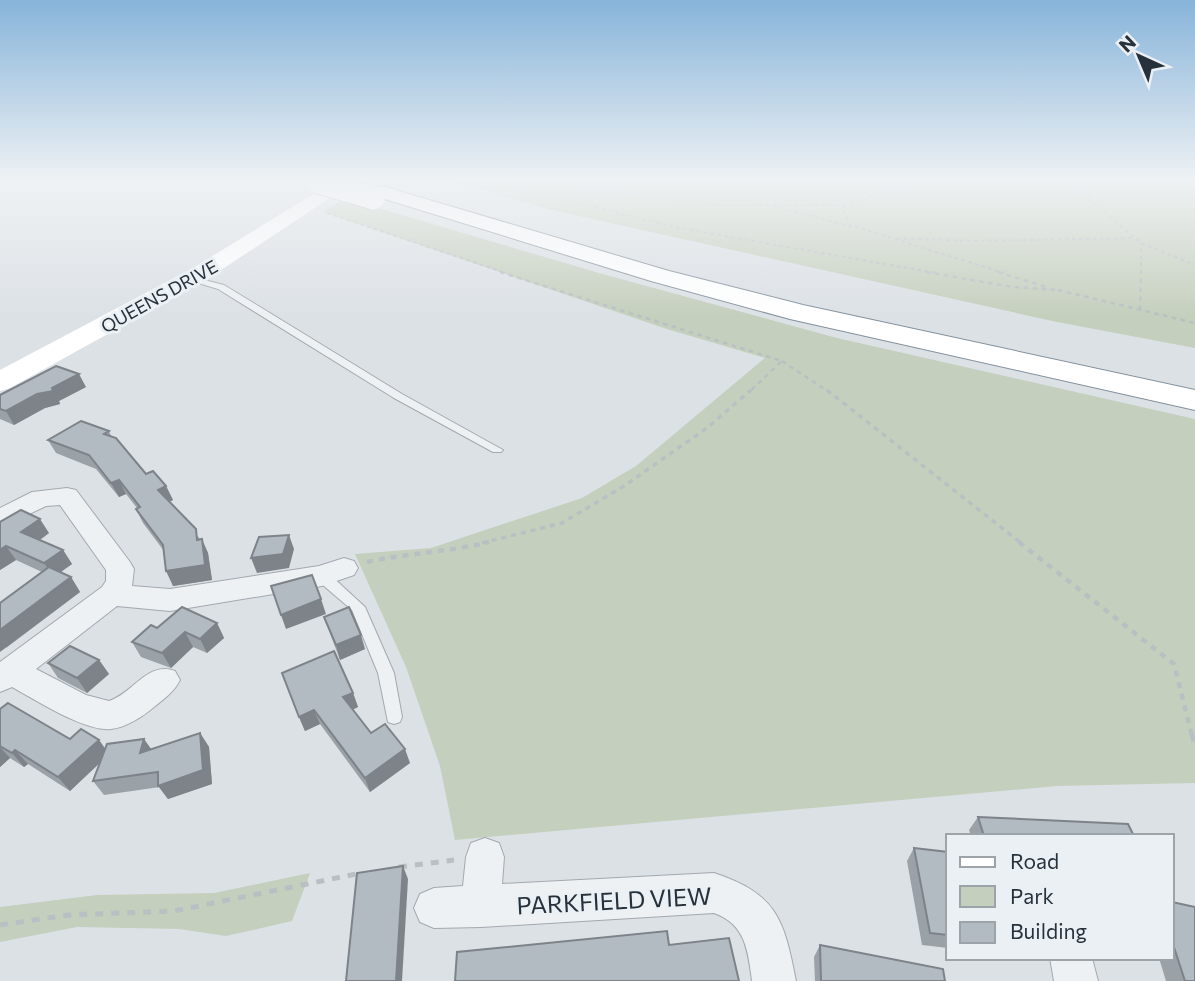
<svg xmlns="http://www.w3.org/2000/svg" width="1195" height="981" font-family="Commissioner,sans-serif">
	<rect width="100%" height="100%" fill="#dce1e6"/>
	<g fill="#c5cfbd">
		<path d="M 446,180 L 1195,180 L 1195,348 L 1057,322 L 552,210 Z"/>
		<path d="M 344,198 L 599,273 L 837,338 L 1195,419 L 1195,783 L 1057,786 L 455,840 L 440,766 L 406,667 L 355,554 L 431,548 L 582,498 L 636,466 L 765,358 L 667,329 L 323,212 Z"/>
		<path d="M 310,873 L 292,921 L 226,936 L 179,929 L 77,927 L 0,942 L 0,907 L 97,895 L 214,893 Z"/>
	</g>
	<g fill="none" stroke-linecap="round" stroke-linejoin="round">
		<g stroke="#a2a9af" stroke-width="2">
			<g id="lane">
				<path d="M 188,276 L 224,285 L 402,394 L 503,450 L 501,452 L 493,452 L 394,398 L 218,289 L 188,280 Z"/>
				<path d="M 322,571 L 327,572 L 365,607 L 394,673 L 402,717 L 400,722 L 394,724 L 388,722 L 378,673 L 352,610 L 317,580 L 315,576 L 317,572 Z"/>
			</g>
		</g>
		<g stroke="#a2a9af" stroke-width="2">
			<g id="street">
				<path d="M 67,488 L 76,490 L 130,562 L 134,569 L 132,586 L 170,589 L 319,566 L 344,558 L 354,561 L 358,568 L 354,575 L 322,586 L 170,611 L 117,606 L 36,669 L 86,695 L 109,701 C 134,693 147,661 175,671 L 180,680 C 174,692 164,699 154,707 C 142,717 127,727 111,729 C 85,732 36,700 12,687 L 0,692 L 0,662 L 102,587 L 106,581 L 106,570 L 60,505 L 46,506 L 0,528 L 0,508 L 32,492 Z"/>
				<path d="M 485,838 L 499,843 L 504,857 L 502,884 L 714,873 C 777,894 784,919 796,981 L 752,981 C 748,952 746,924 714,913 L 481,927 L 434,928 L 420,922 L 414,908 L 420,894 L 434,888 L 463,886 L 466,857 L 471,843 Z"/>
				<path d="M 1050,958 L 1092,958 L 1098,981 L 1054,981 Z"/>
			</g>
		</g>
		<g stroke="#84919c" stroke-width="2">
			<path id="highway" d="M 382,186 L 669,271 L 803,305 L 1195,390 L 1195,410 L 790,319 L 651,281 L 375,196 L 372,192 L 375,188 Z"/>
		</g>
		<g stroke="#babfc4" stroke-width="2" stroke-dasharray="3.5 3.5" stroke-linecap="butt">
			<path d="M 486,180 L 679,228 L 936,273"/>
			<path d="M 551,180 L 714,205 L 845,205 L 925,180"/>
			<path d="M 1067,180 L 1141,243 L 1195,265"/>
			<path d="M 1166,180 L 1195,181"/>
			<path d="M 1085,196 L 1086,186 L 1094,180"/>
			<path d="M 845,205 L 842,209 L 850,225 L 889,237"/>
			<path d="M 774,206 L 851,227"/>
			<path d="M 327,213 L 506,273"/>
			<path d="M 888,237 L 1004,273"/>
			<path d="M 897,238 L 970,241 L 1135,238"/>
			<path d="M 1141,273 L 1141,243"/>
		</g>
		<g stroke="#babfc4" stroke-width="2.5" stroke-dasharray="4.5 4.5" stroke-linecap="butt">
			<path d="M 500,272 L 782,361 L 749,392"/>
			<path d="M 926,272 L 1013,287 L 1058,290"/>
			<path d="M 998,272 L 1050,288"/>
			<path d="M 1058,290 L 1195,323"/>
			<path d="M 1140,310 L 1141,272"/>
			<path d="M 782,361 L 829,392"/>
		</g>
		<g stroke="#babfc4" stroke-width="3.5" stroke-dasharray="5 5" stroke-linecap="butt">
			<path d="M 827,390 L 1021,543"/>
			<path d="M 482,543 L 562,523 L 624,486 L 707,428 L 751,390"/>
		</g>
		<g stroke="#babfc4" stroke-width="4.5" stroke-dasharray="6 6" stroke-linecap="butt">
			<path d="M 1019,542 L 1174,664 L 1192,736"/>
			<path d="M 367,562 C 408,553 449,552 489,542"/>
		</g>
		<g stroke="#babfc4" stroke-width="5" stroke-dasharray="8 8" stroke-linecap="butt">
			<path d="M 1192,734 L 1195,747"/>
			<path d="M 399,867 L 454,860"/>
			<path d="M 0,925 L 68,915 L 174,911 L 361,873"/>
		</g>
		<use href="#lane" fill="#eef1f4" fill-rule="evenodd"/>
		<use href="#street" fill="#eef1f4" fill-rule="evenodd"/>
		<path fill="#fff" fill-rule="evenodd" d="M 336,180 L 357,180 L 209,278 L 10,388 L 0,391 L 0,370 L 193,268 Z"/>
		<use href="#highway" fill="#fff" fill-rule="evenodd"/>
		<g stroke="#84919c" stroke-width="24" stroke-linecap="butt">
			<path id="highway-bridge" d="M 318,182 L 373,198"/>
		</g>
		<use href="#highway-bridge" stroke="#fff" stroke-width="23"/>
	</g>
	<g fill="#9aa1a7">
		<path d="M 86,387 L 59,401 L 60,404 L 45,408 L 14,425 L 0,419 L 0,395 Z"/>
		<path d="M 109,431 L 111,436 L 146,474 L 166,486 L 173,500 L 169,502 L 200,539 L 208,553 L 212,580 L 173,586 L 164,551 L 143,523 L 136,509 L 137,508 L 126,494 L 119,497 L 96,469 L 56,453 L 48,440 Z"/>
		<path d="M 0,522 L 49,533 L 40,540 L 63,550 L 72,564 L 60,572 L 71,577 L 80,592 L 6,648 L 42,572 L 16,560 L 0,570 Z"/>
		<path d="M 324,617 L 365,649 L 340,660 Z"/>
		<path d="M 217,623 L 224,638 L 207,653 L 193,647 L 171,668 L 141,657 L 132,642 L 157,628 Z"/>
		<path d="M 99,660 L 109,674 L 87,693 L 58,678 L 48,663 Z"/>
		<path d="M 353,693 L 358,707 L 352,710 L 371,733 L 410,763 L 370,792 L 320,724 L 305,731 L 299,717 Z"/>
		<path d="M 0,709 L 70,739 L 99,740 L 105,749 L 151,749 L 200,733 L 209,747 L 212,784 L 168,799 L 160,787 L 104,795 L 93,781 L 100,763 L 70,791 L 28,764 L 24,767 L 10,758 L 0,767 Z"/>
		<path d="M 978,817 L 1134,836 L 971,836 L 969,830 Z"/>
		<path d="M 914,848 L 948,852 L 948,948 L 922,945 L 907,861 Z"/>
		<path d="M 1172,902 L 1195,981 L 1166,981 L 1159,958 L 1172,958 Z"/>
		<path d="M 820,945 L 945,981 L 815,981 L 814,957 Z"/>
	</g>
	<g fill="#7d8388">
		<path d="M 79,374 L 86,387 L 59,401 L 60,404 L 45,408 L 14,425 L 6,411 Z"/>
		<path d="M 119,480 L 126,494 L 119,497 L 111,483 Z"/>
		<path d="M 166,486 L 173,500 L 165,504 L 158,490 Z"/>
		<path d="M 40,519 L 49,533 L 31,546 L 21,532 Z"/>
		<path d="M 289,535 L 294,549 L 289,568 L 257,573 L 251,558 Z"/>
		<path d="M 202,539 L 208,553 L 212,580 L 173,586 L 166,571 Z"/>
		<path d="M 6,546 L 16,560 L 0,570 L 0,550 Z"/>
		<path d="M 63,550 L 72,564 L 54,577 L 44,563 Z"/>
		<path d="M 71,577 L 80,592 L 0,652 L 0,630 Z"/>
		<path d="M 321,599 L 326,614 L 286,629 L 281,615 Z"/>
		<path d="M 217,623 L 224,638 L 207,653 L 200,639 Z"/>
		<path d="M 185,632 L 193,647 L 171,668 L 162,653 Z"/>
		<path d="M 361,635 L 365,649 L 340,660 L 336,645 Z"/>
		<path d="M 99,660 L 109,674 L 87,693 L 77,678 Z"/>
		<path d="M 353,693 L 358,707 L 348,712 L 343,697 Z"/>
		<path d="M 314,710 L 320,724 L 305,731 L 299,717 Z"/>
		<path d="M 200,733 L 209,747 L 212,784 L 168,799 L 158,786 Z"/>
		<path d="M 144,739 L 154,753 L 140,753 Z"/>
		<path d="M 99,740 L 109,754 L 70,791 L 58,777 Z"/>
		<path d="M 0,747 L 10,758 L 0,767 Z"/>
		<path d="M 405,749 L 410,763 L 370,792 L 365,778 Z"/>
		<path d="M 15,750 L 28,764 L 24,767 L 12,753 Z"/>
		<path d="M 403,866 L 408,879 L 402,981 L 396,981 Z"/>
	</g>
	<g fill="#b3bbc2" stroke="#7d8388" stroke-width="2">
		<path d="M 56,366 L 79,374 L 52,388 L 53,391 L 37,394 L 6,411 L 0,409 L 0,395 Z"/>
		<path d="M 81,421 L 109,431 L 104,434 L 116,438 L 146,474 L 153,471 L 166,486 L 158,490 L 196,529 L 197,540 L 202,539 L 205,565 L 166,571 L 163,545 L 136,509 L 140,507 L 119,480 L 111,483 L 89,455 L 48,440 Z"/>
		<path d="M 21,510 L 40,519 L 21,532 L 63,550 L 44,563 L 6,546 L 0,550 L 0,522 Z"/>
		<path d="M 289,535 L 283,554 L 251,558 L 259,537 Z"/>
		<path d="M 49,567 L 71,577 L 0,630 L 0,603 Z"/>
		<path d="M 312,575 L 321,599 L 281,615 L 271,586 Z"/>
		<path d="M 182,607 L 217,623 L 200,639 L 185,632 L 162,653 L 132,642 L 151,625 L 157,628 Z"/>
		<path d="M 349,607 L 361,635 L 336,645 L 324,617 Z"/>
		<path d="M 70,646 L 99,660 L 77,678 L 48,663 Z"/>
		<path d="M 334,651 L 353,693 L 343,697 L 371,733 L 385,724 L 405,749 L 365,778 L 314,710 L 299,717 L 282,673 Z"/>
		<path d="M 8,703 L 70,739 L 81,729 L 99,740 L 58,777 L 15,750 L 12,753 L 0,746 L 0,709 Z"/>
		<path d="M 200,733 L 203,770 L 158,786 L 158,772 L 93,781 L 107,744 L 144,739 L 140,753 Z"/>
		<path d="M 978,817 L 1128,824 L 1134,836 L 984,836 Z"/>
		<path d="M 914,848 L 948,852 L 948,935 L 930,933 Z"/>
		<path d="M 403,866 L 396,981 L 346,981 L 357,873 Z"/>
		<path d="M 1172,902 L 1195,907 L 1195,981 L 1185,981 L 1172,941 Z"/>
		<path d="M 667,931 L 669,945 L 729,938 L 739,981 L 455,981 L 457,952 Z"/>
		<path d="M 820,945 L 943,969 L 945,981 L 821,981 Z"/>
	</g>
	<linearGradient id="sky" x2="0" y2="1"><stop stop-color="#87b4da"/><stop offset="0.57" stop-color="#eff2f4"/><stop offset="1" stop-color="#eff2f4" stop-opacity="0"/></linearGradient>
	<rect width="1195" height="317" fill="url(#sky)"/>
	<g text-anchor="middle" dominant-baseline="central" stroke-width="6" stroke-linejoin="round" paint-order="stroke">
		<g font-size="18" fill="#26313b" stroke="#ebf0f4">
			<text transform="translate(159 296) rotate(-29)">QUEENS DRIVE</text>
		</g>
		<g font-size="24" fill="#26313b" stroke="#ebf0f4">
			<text transform="translate(614 900) rotate(-3)">PARKFIELD VIEW</text>
		</g>
	</g>
	<rect x="946" y="834" width="228" height="126" fill="#ebf0f4" stroke="#9ca4aa" stroke-width="2"/>
	<rect x="960" y="857" width="35" height="10" fill="#ffffff" stroke="#9ca4aa" stroke-width="2"/>
	<text x="1010" y="869" font-size="21" fill="#26313b">Road</text>
	<rect x="960" y="886" width="35" height="21" fill="#c5cfbd" stroke="#9ca4aa" stroke-width="2"/>
	<text x="1010" y="904" font-size="21" fill="#26313b">Park</text>
	<rect x="960" y="922" width="35" height="21" fill="#b3bbc2" stroke="#9ca4aa" stroke-width="2"/>
	<text x="1010" y="939" font-size="21" fill="#26313b">Building</text>
	<g transform="translate(1139 56) rotate(316)" stroke="#ebf0f4" stroke-width="5" paint-order="stroke">
	<path d="M0-5L12 26L0 18L-12 26Z" fill="#26313b"/>
	<text y="-10" font-size="19" font-weight="bold" text-anchor="middle" fill="#26313b">N</text>
	</g>
</svg>
